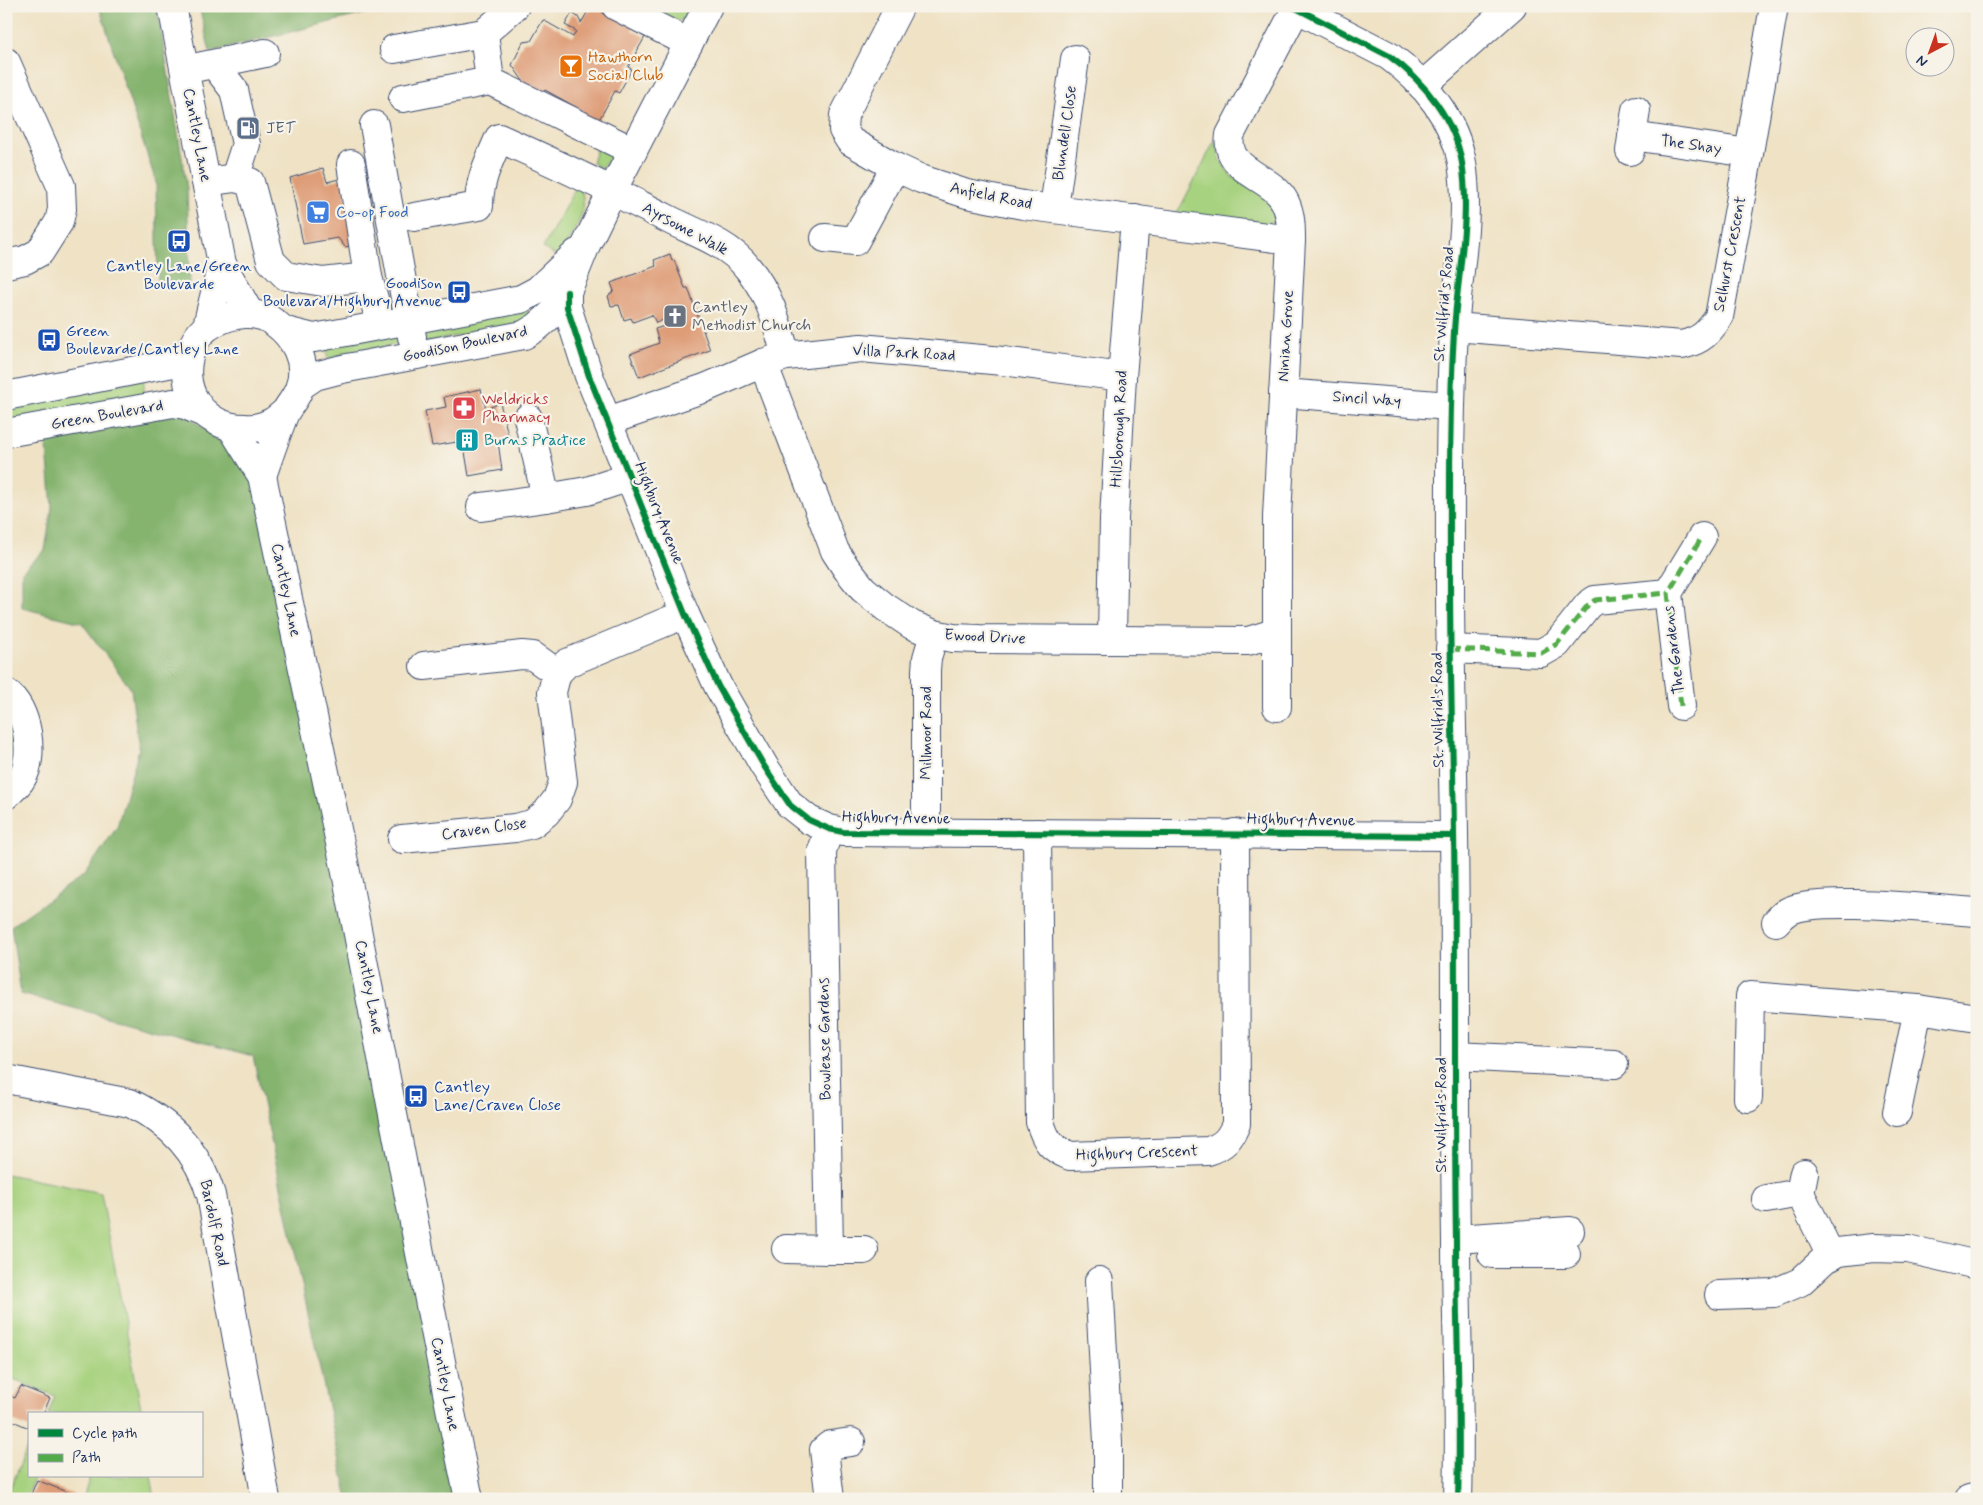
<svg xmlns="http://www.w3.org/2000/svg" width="1983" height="1505" font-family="Mynerve,sans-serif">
	<rect width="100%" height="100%" fill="#f7f3e8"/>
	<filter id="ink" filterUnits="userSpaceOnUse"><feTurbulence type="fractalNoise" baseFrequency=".02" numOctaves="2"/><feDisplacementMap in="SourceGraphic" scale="10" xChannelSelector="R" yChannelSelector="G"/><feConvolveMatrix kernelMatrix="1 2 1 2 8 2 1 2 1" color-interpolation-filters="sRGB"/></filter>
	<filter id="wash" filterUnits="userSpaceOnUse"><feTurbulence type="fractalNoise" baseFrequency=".0096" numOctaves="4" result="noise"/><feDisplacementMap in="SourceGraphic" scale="20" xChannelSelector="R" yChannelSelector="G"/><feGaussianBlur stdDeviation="1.12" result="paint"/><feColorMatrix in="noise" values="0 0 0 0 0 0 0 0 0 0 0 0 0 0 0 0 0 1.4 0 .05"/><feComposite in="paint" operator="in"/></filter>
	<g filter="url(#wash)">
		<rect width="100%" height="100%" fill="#efe2c5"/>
		<g fill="#a7d27f" stroke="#61806e">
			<path d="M 668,6 L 689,6 L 682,20 L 673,23 L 663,17 Z"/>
			<path d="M 1215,140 L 1220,159 L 1232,177 L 1252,185 L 1278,208 L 1276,219 L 1261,228 L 1171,220 L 1181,206 Z"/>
			<path d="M 599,141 L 614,148 L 609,161 L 600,168 L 592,162 Z"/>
			<path d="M 577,185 C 596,206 569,238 558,257 L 543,248 Z"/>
			<path d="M 525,302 L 530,318 L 524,322 L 423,343 L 418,327 Z"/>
			<path d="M 401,336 L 397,344 L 328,359 L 325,343 Z"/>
			<path d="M 144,379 L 144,397 L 6,422 L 6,405 Z"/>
			<path d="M 6,1174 L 101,1193 L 142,1414 L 48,1414 L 55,1396 L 6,1376 Z"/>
			<path d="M 29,1443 L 29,1476 L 35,1476 L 25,1499 L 22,1499 L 8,1494 Z"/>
			<path d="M 90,1476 L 151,1476 L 155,1499 L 83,1499 Z"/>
		</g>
		<g fill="#85b46e" stroke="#507266">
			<path d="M 99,6 L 157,6 L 187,188 L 190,283 L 158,287 L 156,182 Z"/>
			<path d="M 199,6 L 395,6 L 210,52 Z"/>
			<path d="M 173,403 L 262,476 L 469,1499 L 348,1499 L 253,1056 L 21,994 L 11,926 L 84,875 L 117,827 L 139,749 L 131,689 L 82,623 L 22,608 L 22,571 L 45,550 L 52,507 L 45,425 Z"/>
			<path d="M 6,716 L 15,738 L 18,759 L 6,781 Z"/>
		</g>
		<g id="blocks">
			<g fill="#de9c77">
				<path d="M 591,6 L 600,6 L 634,26 L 632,30 L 645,37 L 628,67 L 632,69 L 619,93 L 615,91 L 595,127 L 579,118 L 583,111 L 545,90 L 544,92 L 523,81 L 512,65 L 523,42 L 531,41 L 543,20 L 573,37 L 576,31 L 565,25 L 572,13 L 578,17 L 581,23 Z"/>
				<path d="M 323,168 L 327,182 L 343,178 L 355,245 L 345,247 L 338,238 L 303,244 L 290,178 Z"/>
				<path d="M 670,254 L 672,261 L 674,260 L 685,288 L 688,288 L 710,350 L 639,377 L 630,354 L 659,343 L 655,329 L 674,323 L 671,317 L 656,323 L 652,315 L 633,322 L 631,318 L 624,320 L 619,305 L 611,306 L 608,296 L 614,291 L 611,283 L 656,266 L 654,260 Z"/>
				<path d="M 481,389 L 486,409 L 500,403 L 509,438 L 498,442 L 502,470 L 469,476 L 464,446 L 457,447 L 457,442 L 432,446 L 425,411 L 446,407 L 444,397 Z"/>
				<path d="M 21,1386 L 50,1398 L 43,1414 L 29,1414 L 29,1428 L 13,1421 L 6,1438 L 6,1398 L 8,1395 L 15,1398 Z"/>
				<path d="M 37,1480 L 84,1499 L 29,1499 Z"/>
			</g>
		</g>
	</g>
	<g filter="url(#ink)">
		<use href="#blocks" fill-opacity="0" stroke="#3b4a6d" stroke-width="1"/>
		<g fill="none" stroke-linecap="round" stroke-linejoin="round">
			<g stroke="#3b4a6d" stroke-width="30">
				<g id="minor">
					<path d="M 616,6 L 689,43"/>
					<path d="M 900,6 L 844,115 L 843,130 L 850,141 L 895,167 L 921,179 L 967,194 L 1023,205 L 1291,240"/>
					<path d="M 1292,6 L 1389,56 C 1424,81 1455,120 1462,163 C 1471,220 1457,276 1454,332 C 1449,416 1450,500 1450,583 C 1450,667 1453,751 1454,834 C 1456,970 1454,1105 1456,1240 C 1456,1326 1461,1413 1458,1499"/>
					<path d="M 394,49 L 484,33"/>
					<path d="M 6,62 L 61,186 L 62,209 L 59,222 L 40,252 L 25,260 L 6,264"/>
					<path d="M 214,64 L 234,90 L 246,144 L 235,178"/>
					<path d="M 198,67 L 265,53"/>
					<path d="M 490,81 L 633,151"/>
					<path d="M 1422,86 L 1512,6"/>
					<path d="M 403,98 L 490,81 L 484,33 L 515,6"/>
					<path d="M 374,125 L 412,337"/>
					<path d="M 1632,136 L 1749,153"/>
					<path d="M 1630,151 L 1636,110"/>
					<path d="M 351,164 L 368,277"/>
					<path d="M 206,182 L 235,178 L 250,182 L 271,261 L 286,276 L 323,282 L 368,277 L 381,325"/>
					<path d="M 1054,208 L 1075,59"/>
					<path d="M 414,217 L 479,206 C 479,180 489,161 499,138 C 557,164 614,191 670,220 C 696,233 729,244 747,267 C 770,294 777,323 786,356"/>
					<path d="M 825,238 L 855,241 L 895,167"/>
					<path d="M 567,292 L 567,307 L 589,376 L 685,614 L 718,686 L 764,766 L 790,805 L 809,820 L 829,829 L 843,832 L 1454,836"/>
					<path d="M 1454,327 L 1682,345 C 1702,340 1708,333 1719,317 L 1749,153 L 1774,6"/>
					<path d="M 286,331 L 314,338 L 521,299 L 538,290 L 577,253"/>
					<path d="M 763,363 L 835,551 L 846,568 L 863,589 L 885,607 L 912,625 L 934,634 L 953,638 L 979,639 L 1248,641 L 1277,632"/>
					<path d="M 300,386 L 315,376 L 342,369 L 524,335 L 537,327 L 553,313 L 567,292 L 586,245 L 612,191 L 708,6"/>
					<path d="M 1283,393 L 1450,406"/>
					<path d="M 6,396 L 173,363 L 182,358 L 192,349"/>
					<path d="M 528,418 L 546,498 L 587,491 L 630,477"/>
					<path d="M 608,421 L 705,388 L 763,363 L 786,356 L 861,348 L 1003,361 L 1122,377"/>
					<path d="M 6,433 L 173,403 L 185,405 L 206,414"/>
					<path d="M 481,507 L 546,498"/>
					<path d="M 1112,639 L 1114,519 L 1122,377 L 1135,219"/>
					<path d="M 1450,649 L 1541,653 L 1557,644 L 1588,605 L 1595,600 L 1668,593"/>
					<path d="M 424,666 L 522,655 L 533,656 L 557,673"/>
					<path d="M 6,693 C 28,707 35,757 22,778 C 19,784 12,790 6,795"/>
					<path d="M 1681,706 L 1668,593 L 1702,537"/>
					<path d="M 1277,707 L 1277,517 L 1291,240 C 1291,228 1291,214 1285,202 C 1272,175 1224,173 1230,135 L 1296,9"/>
					<path d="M 926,833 L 926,670 L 927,658 L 934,634"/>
					<path d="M 1037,833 L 1040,1122 C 1046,1142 1051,1148 1070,1156 L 1208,1151 C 1224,1146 1230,1139 1236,1124 L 1235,833"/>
					<path d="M 402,839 L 515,828 L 532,824 L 546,813 L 557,799 L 563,782 L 552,692 L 557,673 L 567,663 L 685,614"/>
					<path d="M 1776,922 C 1779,919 1783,914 1787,912 C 1814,895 1940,910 1977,912"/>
					<path d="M 1455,1056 L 1614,1064"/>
					<path d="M 6,1079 L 130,1103 C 171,1123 198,1151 211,1195 L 266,1499"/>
					<path d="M 1748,1098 L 1750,996 L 1918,1009 L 1977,1018"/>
					<path d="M 1897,1112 L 1918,1009"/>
					<path d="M 1800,1193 L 1831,1256"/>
					<path d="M 1766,1199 L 1800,1193 L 1804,1173"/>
					<path d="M 1456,1239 L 1570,1231"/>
					<path d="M 786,1249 L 829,1250 L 822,851 L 829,829"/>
					<path d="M 829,1250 L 864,1250"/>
					<path d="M 1492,1254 L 1566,1254"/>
					<path d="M 1099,1281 L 1108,1442 L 1108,1499"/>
					<path d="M 1719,1295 L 1774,1293 L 1800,1282 L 1825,1259 L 1838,1252 L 1873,1248 L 1908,1249 L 1977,1265"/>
					<path d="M 830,1499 L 824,1450 L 830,1445 L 851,1442"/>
					<path d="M 1969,1499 L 1977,1497"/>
				</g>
			</g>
			<g stroke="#3b4a6d" stroke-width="30">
				<g id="major">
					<path d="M 172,6 L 222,264 L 250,314"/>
					<path d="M 207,326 L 222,264"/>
					<path d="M 232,428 L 262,476 L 344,862 L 451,1413 L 469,1499"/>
					<path d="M 262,476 C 269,456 276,435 284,415 C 288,405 297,398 300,386 C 308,361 294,337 275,323 C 257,309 233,313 214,323 C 204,328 196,337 192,348 C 176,387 201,427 244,428 C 252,429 262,427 270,423 C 275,421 280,416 285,412"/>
				</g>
			</g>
			<use href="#minor" stroke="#fff" stroke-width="28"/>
			<use href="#major" stroke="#fff" stroke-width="28"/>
			<g stroke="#52ab49" stroke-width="5" stroke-dasharray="10 5" stroke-linecap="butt">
				<path d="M 1450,649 L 1541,653 L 1557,644 L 1588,605 L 1595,600 L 1668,593"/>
				<path d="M 1681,706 L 1668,593 L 1702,537"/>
			</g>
			<g stroke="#f7f3e8" stroke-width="9">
				<g id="cycleway">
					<path d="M 1292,6 L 1389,56 C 1424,81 1455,120 1462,163 C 1471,220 1457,276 1454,332 C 1449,416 1450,500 1450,583 C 1450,667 1453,751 1454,834 C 1456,970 1454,1105 1456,1240 C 1456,1326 1461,1413 1458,1499"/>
					<path d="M 567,292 L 567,307 L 589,376 L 685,614 L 718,686 L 764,766 L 790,805 L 809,820 L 829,829 L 843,832 L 1454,836"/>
				</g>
			</g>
			<use href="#cycleway" stroke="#00873e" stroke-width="6"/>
		</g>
	</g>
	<defs>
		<g id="bar-square" transform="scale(1.25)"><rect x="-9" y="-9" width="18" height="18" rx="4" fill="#e8710a" stroke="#f7f3e8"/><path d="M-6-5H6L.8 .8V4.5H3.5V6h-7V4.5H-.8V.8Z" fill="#fff"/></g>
		<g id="fuel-square" transform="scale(1.25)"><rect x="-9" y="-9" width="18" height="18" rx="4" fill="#5c6f8a" stroke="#f7f3e8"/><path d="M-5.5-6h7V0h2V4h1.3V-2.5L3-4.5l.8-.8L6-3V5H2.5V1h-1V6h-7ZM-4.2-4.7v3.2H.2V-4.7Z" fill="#fff"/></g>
		<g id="supermarket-square" transform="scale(1.25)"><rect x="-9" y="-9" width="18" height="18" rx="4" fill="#3f7fe0" stroke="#f7f3e8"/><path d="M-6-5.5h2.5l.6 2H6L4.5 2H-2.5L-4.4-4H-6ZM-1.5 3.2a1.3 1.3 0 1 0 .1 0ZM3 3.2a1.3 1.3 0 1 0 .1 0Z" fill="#fff"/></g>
		<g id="bus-square" transform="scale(1.25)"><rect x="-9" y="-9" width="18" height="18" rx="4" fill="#1a4fb4" stroke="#f7f3e8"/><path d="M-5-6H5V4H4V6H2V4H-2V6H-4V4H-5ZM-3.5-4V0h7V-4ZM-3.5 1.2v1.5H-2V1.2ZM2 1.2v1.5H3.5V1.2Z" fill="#fff"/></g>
		<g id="church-square" transform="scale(1.25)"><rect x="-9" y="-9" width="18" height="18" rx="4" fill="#6b7280" stroke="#f7f3e8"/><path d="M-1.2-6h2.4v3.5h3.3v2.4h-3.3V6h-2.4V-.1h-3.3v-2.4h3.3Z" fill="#fff"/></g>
		<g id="pharmacy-square" transform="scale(1.25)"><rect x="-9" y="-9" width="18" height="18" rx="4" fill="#e0444e" stroke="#f7f3e8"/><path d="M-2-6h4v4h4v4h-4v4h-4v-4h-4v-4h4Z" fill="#fff"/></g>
		<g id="building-square" transform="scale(1.25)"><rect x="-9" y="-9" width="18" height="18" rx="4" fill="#0f9aa8" stroke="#f7f3e8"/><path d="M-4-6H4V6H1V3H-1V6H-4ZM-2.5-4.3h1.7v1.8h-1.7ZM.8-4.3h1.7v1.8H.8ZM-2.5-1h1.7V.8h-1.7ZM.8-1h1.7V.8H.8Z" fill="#fff"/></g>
	</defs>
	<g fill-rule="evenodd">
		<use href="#bar-square" x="571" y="66"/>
		<use href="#fuel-square" x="248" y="128"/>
		<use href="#supermarket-square" x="318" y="212"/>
		<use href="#bus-square" x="179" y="241"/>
		<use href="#bus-square" x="459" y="292"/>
		<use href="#church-square" x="675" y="316"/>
		<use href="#bus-square" x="49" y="340"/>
		<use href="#pharmacy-square" x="464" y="408"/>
		<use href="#building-square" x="467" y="440"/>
		<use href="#bus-square" x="416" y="1096"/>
	</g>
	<g text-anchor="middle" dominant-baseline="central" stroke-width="4.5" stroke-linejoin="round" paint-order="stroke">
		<g font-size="16" fill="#c56008" stroke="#f7f3e8" text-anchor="start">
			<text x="588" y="57">Hawthorn<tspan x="588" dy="18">Social Club</tspan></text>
		</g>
		<g font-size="16" fill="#4e5e75" stroke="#f7f3e8" text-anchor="start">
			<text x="266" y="128">JET</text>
		</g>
		<g font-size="16" fill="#1b2f5e" stroke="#f7f3e8">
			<text transform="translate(1065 133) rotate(-82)">Blundell Close</text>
			<text transform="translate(197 135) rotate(79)">Cantley Lane</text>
			<text transform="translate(1691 145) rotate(8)">The Shay</text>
			<text transform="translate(991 196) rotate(12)">Anfield Road</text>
			<text transform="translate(685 229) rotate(28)">Ayrsome Walk</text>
			<text transform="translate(1730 254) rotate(-79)">Selhurst Crescent</text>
			<text transform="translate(1444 304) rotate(-85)">St. Wilfrid's Road</text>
			<text transform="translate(1286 336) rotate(-87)">Ninian Grove</text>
			<text transform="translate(465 344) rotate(-12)">Goodison Boulevard</text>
			<text transform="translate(904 353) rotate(3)">Villa Park Road</text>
			<text transform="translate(1367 399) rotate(4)">Sincil Way</text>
			<text transform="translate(107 415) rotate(-10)">Green Boulevard</text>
			<text transform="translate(1119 429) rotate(-87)">Hillsborough Road</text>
			<text transform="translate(659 513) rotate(68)">Highbury Avenue</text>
			<text transform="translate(286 590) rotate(78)">Cantley Lane</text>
			<text transform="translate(985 637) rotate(3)">Ewood Drive</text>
			<text transform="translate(1674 650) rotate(-97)">The Gardens</text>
			<text transform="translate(1438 710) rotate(-91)">St. Wilfrid's Road</text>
			<text transform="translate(926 733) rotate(-90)">Millmoor Road</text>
			<text transform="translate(896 818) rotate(1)">Highbury Avenue</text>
			<text transform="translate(1301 820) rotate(1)">Highbury Avenue</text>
			<text transform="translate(484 829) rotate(-8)">Craven Close</text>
			<text transform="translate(369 987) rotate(79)">Cantley Lane</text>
			<text transform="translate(825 1039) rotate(-91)">Bowlease Gardens</text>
			<text transform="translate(1441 1115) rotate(-90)">St. Wilfrid's Road</text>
			<text transform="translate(1137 1153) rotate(-2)">Highbury Crescent</text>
			<text transform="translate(214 1223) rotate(78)">Bardolf Road</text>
			<text transform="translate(445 1384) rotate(79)">Cantley Lane</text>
		</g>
		<g font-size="16" fill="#366cbe" stroke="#f7f3e8" text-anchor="start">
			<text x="336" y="212">Co-op Food</text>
		</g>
		<g font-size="16" fill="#164399" stroke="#f7f3e8" text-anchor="start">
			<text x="179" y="266" text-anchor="middle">Cantley Lane/Green<tspan x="179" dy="18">Boulevarde</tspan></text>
			<text x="442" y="283" text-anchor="end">Goodison<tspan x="442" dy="18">Boulevard/Highbury Avenue</tspan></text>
			<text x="66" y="331">Green<tspan x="66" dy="18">Boulevarde/Cantley Lane</tspan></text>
			<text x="434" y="1087">Cantley<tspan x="434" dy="18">Lane/Craven Close</tspan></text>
		</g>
		<g font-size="16" fill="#5b616d" stroke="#f7f3e8" text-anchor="start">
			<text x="692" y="307">Cantley<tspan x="692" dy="18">Methodist Church</tspan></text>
		</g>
		<g font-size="16" fill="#be3a42" stroke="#f7f3e8" text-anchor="start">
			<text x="482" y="399">Weldricks<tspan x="482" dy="18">Pharmacy</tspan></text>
		</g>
		<g font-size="16" fill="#0d838f" stroke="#f7f3e8" text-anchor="start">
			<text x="484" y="440">Burns Practice</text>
		</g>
	</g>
	<rect width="1983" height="1505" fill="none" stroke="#f7f3e8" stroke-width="25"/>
	<rect x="28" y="1412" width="175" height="65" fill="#f7f3e8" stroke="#9fa5b1"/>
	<rect x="38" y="1429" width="25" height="8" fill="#00873e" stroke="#9fa5b1"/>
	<text x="72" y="1438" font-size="15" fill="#1b2f5e">Cycle path</text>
	<rect x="38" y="1454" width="25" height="8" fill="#52ab49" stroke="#9fa5b1"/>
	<text x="72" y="1462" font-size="15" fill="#1b2f5e">Path</text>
	<g transform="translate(1930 52) rotate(221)"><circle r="24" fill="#f7f3e8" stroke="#9fa5b1"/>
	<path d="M0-4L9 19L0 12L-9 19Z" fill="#c8321e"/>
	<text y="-8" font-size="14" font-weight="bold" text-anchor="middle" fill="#1b2f5e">N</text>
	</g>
</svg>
